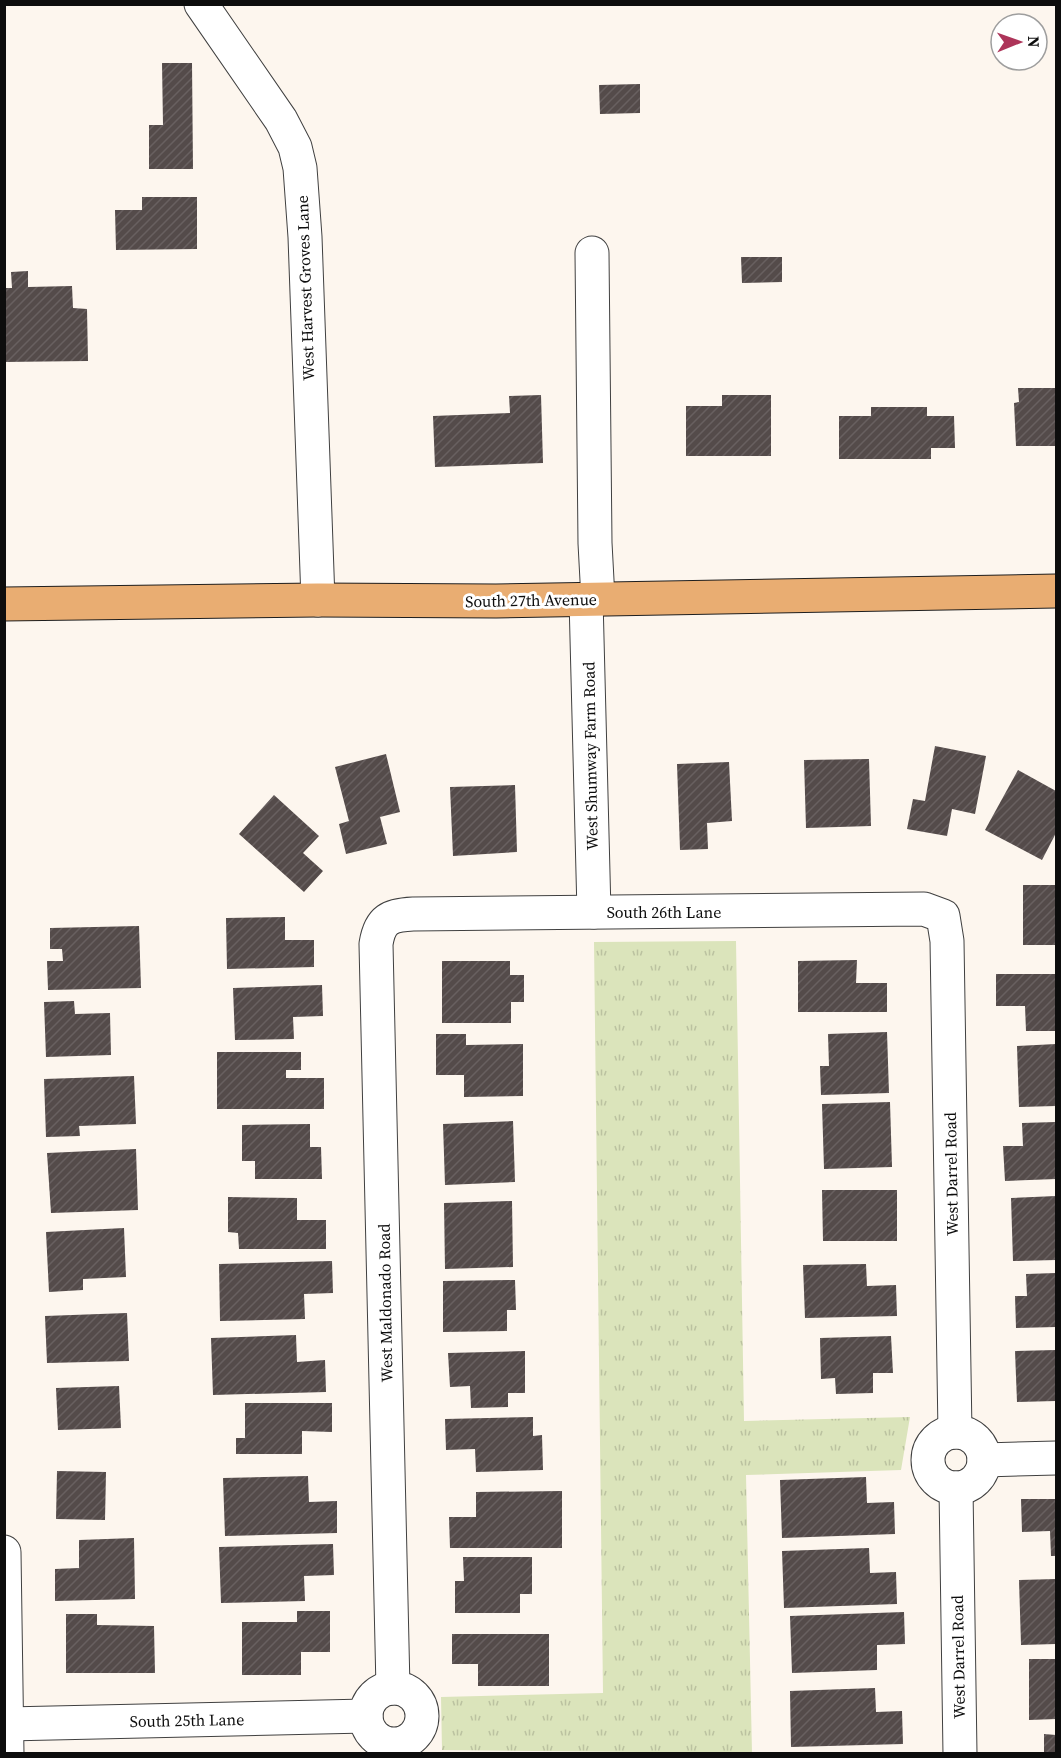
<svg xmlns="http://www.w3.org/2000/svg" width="1061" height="1758" font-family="'Source Serif 4',serif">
	<defs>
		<pattern id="park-tufts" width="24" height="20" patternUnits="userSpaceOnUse" patternTransform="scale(1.5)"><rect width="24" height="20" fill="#dbe4bb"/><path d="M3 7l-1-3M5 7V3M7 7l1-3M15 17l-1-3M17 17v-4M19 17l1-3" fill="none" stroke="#bbc2a0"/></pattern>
		<pattern id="building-hatch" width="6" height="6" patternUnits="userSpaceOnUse" patternTransform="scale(1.5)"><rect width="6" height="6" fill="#544b4a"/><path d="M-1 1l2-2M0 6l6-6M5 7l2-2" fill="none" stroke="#686060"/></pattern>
	</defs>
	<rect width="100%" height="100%" fill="#fdf6ee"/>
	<path fill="url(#park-tufts)" d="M 736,941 L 744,1421 L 910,1417 L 901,1470 L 746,1475 L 752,1753 L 442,1750 L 441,1697 L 603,1693 L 594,942 Z"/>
	<g fill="url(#building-hatch)">
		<path d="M 162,63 L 192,63 L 193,169 L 149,169 L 149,125 L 163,125 Z"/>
		<path d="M 640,84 L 640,113 L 600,114 L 599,85 Z"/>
		<path d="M 142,197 L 197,197 L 197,249 L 116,250 L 115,210 L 142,210 Z"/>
		<path d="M 741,257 L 782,257 L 782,282 L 742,283 Z"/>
		<path d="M 28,271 L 28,287 L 72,286 L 73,308 L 87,309 L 88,361 L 4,362 L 4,288 L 12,288 L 11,272 Z"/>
		<path d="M 1018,388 L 1056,388 L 1056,446 L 1016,446 L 1014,403 L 1019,402 Z"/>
		<path d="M 541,395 L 543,463 L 435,467 L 433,416 L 510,413 L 509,396 Z"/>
		<path d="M 722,395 L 771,395 L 771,456 L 686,456 L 686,406 L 722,406 Z"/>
		<path d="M 871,407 L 927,407 L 927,416 L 954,416 L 955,448 L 931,448 L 931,459 L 839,459 L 839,416 L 871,416 Z"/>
		<path d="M 935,746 L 986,756 L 975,814 L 952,809 L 947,836 L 907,829 L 913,799 L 925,801 Z"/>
		<path d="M 386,754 L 400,812 L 380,817 L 387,844 L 346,854 L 339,824 L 349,821 L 335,767 Z"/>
		<path d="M 869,759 L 871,826 L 806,828 L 804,760 Z"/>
		<path d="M 729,762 L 732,821 L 707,823 L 708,849 L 680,850 L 677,764 Z"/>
		<path d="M 1018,770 L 1056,791 L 1056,833 L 1042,860 L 985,830 Z"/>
		<path d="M 515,785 L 517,852 L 453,856 L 450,787 Z"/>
		<path d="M 274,795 L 319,836 L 303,853 L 323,871 L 304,892 L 239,834 Z"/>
		<rect x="1023" y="885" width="33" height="60"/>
		<path d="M 285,917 L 285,940 L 314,940 L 314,967 L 227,969 L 226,918 Z"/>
		<path d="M 139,926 L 141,988 L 48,990 L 47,961 L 63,961 L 62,949 L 50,949 L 50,928 Z"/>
		<path d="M 857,960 L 856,983 L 887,983 L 887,1012 L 798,1012 L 798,961 Z"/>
		<path d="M 442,961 L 510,961 L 510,975 L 524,975 L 524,1002 L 511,1002 L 511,1023 L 442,1023 Z"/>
		<path d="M 996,974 L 1056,974 L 1056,1031 L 1026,1031 L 1025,1006 L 996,1006 Z"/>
		<path d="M 322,985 L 323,1016 L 293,1017 L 294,1039 L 235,1040 L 233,988 Z"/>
		<path d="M 74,1001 L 75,1014 L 110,1013 L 111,1055 L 46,1057 L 44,1002 Z"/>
		<path d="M 887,1032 L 889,1093 L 821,1095 L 820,1066 L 829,1066 L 828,1034 Z"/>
		<path d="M 436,1034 L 466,1034 L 466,1045 L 523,1044 L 523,1096 L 464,1097 L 464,1075 L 436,1075 Z"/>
		<path d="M 1056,1044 L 1056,1106 L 1019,1107 L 1017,1046 Z"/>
		<path d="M 217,1052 L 301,1052 L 301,1070 L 286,1070 L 286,1078 L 324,1078 L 324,1109 L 217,1109 Z"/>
		<path d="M 134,1076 L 136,1124 L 79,1126 L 80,1136 L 46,1137 L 44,1079 Z"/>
		<path d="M 890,1102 L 892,1167 L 824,1169 L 822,1104 Z"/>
		<path d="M 513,1121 L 515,1182 L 445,1185 L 443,1124 Z"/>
		<path d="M 1056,1122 L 1056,1179 L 1005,1181 L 1003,1146 L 1023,1146 L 1022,1123 Z"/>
		<path d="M 310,1124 L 310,1147 L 321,1147 L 322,1179 L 255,1179 L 255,1161 L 242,1161 L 242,1125 Z"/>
		<path d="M 136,1149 L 138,1210 L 51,1213 L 47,1153 Z"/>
		<path d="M 822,1190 L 897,1190 L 897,1241 L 823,1241 Z"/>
		<path d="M 1056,1196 L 1056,1260 L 1013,1261 L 1011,1198 Z"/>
		<path d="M 228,1197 L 297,1198 L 297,1220 L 326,1220 L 326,1249 L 239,1249 L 238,1233 L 228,1232 Z"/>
		<path d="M 512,1201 L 513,1267 L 445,1269 L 444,1203 Z"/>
		<path d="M 124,1228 L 126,1277 L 83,1279 L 83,1290 L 49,1292 L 46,1232 Z"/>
		<path d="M 332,1261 L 333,1293 L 304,1294 L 305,1319 L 220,1321 L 219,1264 Z"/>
		<path d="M 866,1264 L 867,1286 L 896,1285 L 897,1316 L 805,1318 L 803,1265 Z"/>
		<path d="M 1056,1273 L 1056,1327 L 1016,1328 L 1015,1296 L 1027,1296 L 1026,1274 Z"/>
		<path d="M 515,1280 L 516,1310 L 507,1310 L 507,1331 L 443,1332 L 443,1281 Z"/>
		<path d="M 127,1313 L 129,1361 L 47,1363 L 45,1316 Z"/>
		<path d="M 296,1335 L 297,1362 L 325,1360 L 326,1392 L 213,1395 L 211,1338 Z"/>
		<path d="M 891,1336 L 893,1373 L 873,1373 L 873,1393 L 836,1394 L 835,1378 L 821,1379 L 820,1338 Z"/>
		<path d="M 1056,1350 L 1056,1401 L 1017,1402 L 1015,1351 Z"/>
		<path d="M 525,1351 L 525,1393 L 508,1393 L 508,1407 L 471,1408 L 470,1386 L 450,1387 L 448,1353 Z"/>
		<path d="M 119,1386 L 121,1428 L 58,1430 L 56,1388 Z"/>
		<path d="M 245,1403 L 332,1403 L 332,1432 L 302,1431 L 302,1454 L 236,1454 L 236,1438 L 245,1438 Z"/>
		<path d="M 533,1417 L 533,1436 L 542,1435 L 543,1470 L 476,1472 L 475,1449 L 446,1450 L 445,1419 Z"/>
		<path d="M 57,1471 L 106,1472 L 105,1520 L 56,1519 Z"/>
		<path d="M 308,1476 L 309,1502 L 337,1501 L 337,1533 L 225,1536 L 223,1478 Z"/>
		<path d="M 866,1477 L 867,1503 L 894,1502 L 895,1534 L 782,1538 L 780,1480 Z"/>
		<path d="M 562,1491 L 562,1548 L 450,1548 L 449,1517 L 476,1517 L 476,1492 Z"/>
		<path d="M 1021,1499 L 1056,1499 L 1056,1556 L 1051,1556 L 1050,1531 L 1022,1532 Z"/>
		<path d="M 134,1538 L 135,1599 L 55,1601 L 55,1569 L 79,1568 L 79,1540 Z"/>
		<path d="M 333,1544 L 334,1575 L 304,1576 L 305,1601 L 221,1603 L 219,1547 Z"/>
		<path d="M 869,1548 L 870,1573 L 896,1572 L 897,1604 L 784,1608 L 782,1551 Z"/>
		<path d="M 463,1557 L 532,1557 L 532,1594 L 520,1594 L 520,1613 L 455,1613 L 455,1581 L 464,1581 Z"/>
		<path d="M 1056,1579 L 1056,1644 L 1021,1645 L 1019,1580 Z"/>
		<path d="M 297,1611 L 330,1611 L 330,1652 L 301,1652 L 301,1675 L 242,1675 L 242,1622 L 297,1622 Z"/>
		<path d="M 904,1612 L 905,1644 L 877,1645 L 877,1670 L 792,1673 L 790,1616 Z"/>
		<path d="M 66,1614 L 97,1614 L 97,1625 L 154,1626 L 155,1673 L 66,1673 Z"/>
		<path d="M 452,1634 L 549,1634 L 549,1686 L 478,1686 L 478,1664 L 452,1664 Z"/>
		<path d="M 1029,1659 L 1056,1659 L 1056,1719 L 1029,1720 Z"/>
		<path d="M 875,1688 L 876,1712 L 902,1711 L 903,1744 L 791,1747 L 790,1691 Z"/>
		<path d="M 1044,1734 L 1056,1735 L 1056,1754 L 1044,1754 Z"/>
	</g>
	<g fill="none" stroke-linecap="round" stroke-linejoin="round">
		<g stroke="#404040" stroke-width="35">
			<g id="minor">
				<path d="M 201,4 L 281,120 L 295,147 L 300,168 L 305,237 L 318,600"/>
				<path d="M 592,253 L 595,543 L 598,599"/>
				<path d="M 586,599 L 594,912"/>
				<circle cx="956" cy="1460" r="28"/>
				<path d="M 984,1460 L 1056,1458"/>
				<path d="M 956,1488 L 960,1754"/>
				<path d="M 4,1552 L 7,1754"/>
				<path d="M 393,1688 L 376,944 C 380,919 390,915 413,914 L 924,909 L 943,916 L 947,941 L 955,1432"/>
				<circle cx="394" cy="1716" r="28"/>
				<path d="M 7,1724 L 366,1716"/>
			</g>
		</g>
		<g stroke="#1e1e1e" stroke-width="35">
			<path id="major" d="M 4,604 L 318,600 L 496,601 L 1056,591"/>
		</g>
		<use href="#minor" stroke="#fff" stroke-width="33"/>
		<use href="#major" stroke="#e9ad72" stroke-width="33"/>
	</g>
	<g text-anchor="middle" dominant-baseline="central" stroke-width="6" stroke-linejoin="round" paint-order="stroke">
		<g font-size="16" fill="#0d0d0d" stroke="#fff">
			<text transform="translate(305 288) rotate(-92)">West Harvest Groves Lane</text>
			<text transform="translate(531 600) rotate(-1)">South 27th Avenue</text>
			<text transform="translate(590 756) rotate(-91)">West Shumway Farm Road</text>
			<text x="664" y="912">South 26th Lane</text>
			<text transform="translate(951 1174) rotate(-91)">West Darrel Road</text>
			<text transform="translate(385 1303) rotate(-91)">West Maldonado Road</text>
			<text transform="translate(958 1657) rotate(-91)">West Darrel Road</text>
			<text transform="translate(187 1720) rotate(-1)">South 25th Lane</text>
		</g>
	</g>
	<rect width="1061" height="1758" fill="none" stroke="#0d0d0d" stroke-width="12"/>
	<g transform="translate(1019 42) rotate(89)"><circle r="28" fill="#ffffff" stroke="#9e9e9e" stroke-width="1.5"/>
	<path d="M0-4.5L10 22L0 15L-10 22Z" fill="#ad3459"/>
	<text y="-9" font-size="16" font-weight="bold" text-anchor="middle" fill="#0d0d0d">N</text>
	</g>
</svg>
